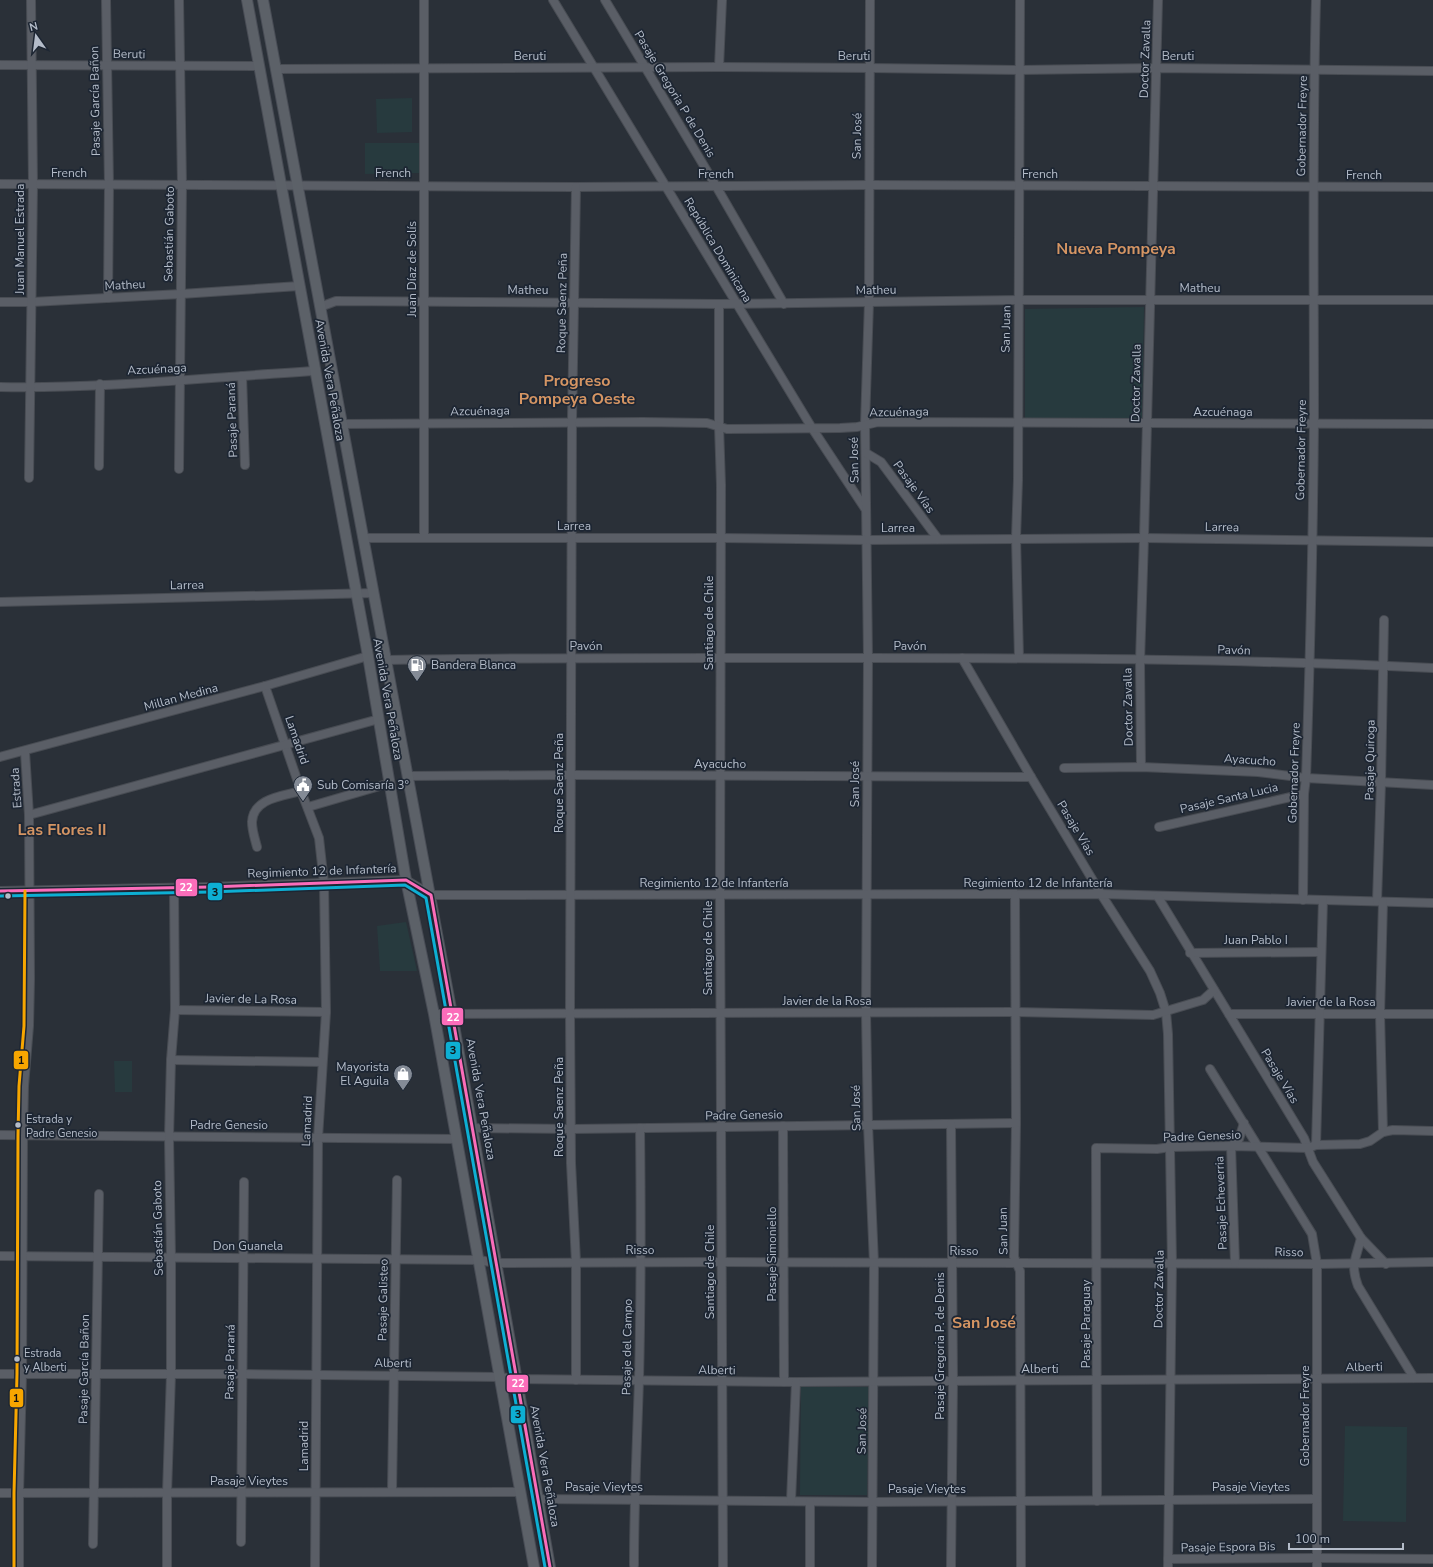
<svg xmlns="http://www.w3.org/2000/svg" width="1433" height="1567" font-family="'Nunito Sans',sans-serif">
	<rect width="100%" height="100%" fill="#2a3038"/>
	<g fill="#273a3e">
		<path d="M 412,98 L 412,132 L 377,133 L 376,99 Z"/>
		<path d="M 365,143 L 421,143 L 421,173 L 365,174 Z"/>
		<path d="M 1144,307 L 1142,418 L 1025,419 L 1025,309 Z"/>
		<path d="M 406,922 L 417,971 L 380,971 L 377,926 Z"/>
		<path d="M 114,1061 L 132,1061 L 132,1092 L 115,1092 Z"/>
		<path d="M 801,1387 L 869,1387 L 867,1495 L 800,1495 Z"/>
		<path d="M 1345,1426 L 1407,1427 L 1406,1522 L 1343,1521 Z"/>
	</g>
	<g fill="none" stroke-linecap="round" stroke-linejoin="round">
		<g stroke="#484c53" stroke-width="10">
			<g id="minor">
				<path d="M 106,0 L 109,185 L 108,298"/>
				<path d="M 179,0 L 182,185 L 179,469"/>
				<path d="M 553,0 L 812,428 L 866,510"/>
				<path d="M 605,0 L 716,186 L 784,304"/>
				<path d="M 870,0 L 869,302 L 865,424 L 868,658 L 866,1013 L 868,1125 L 874,1263 L 872,1567"/>
				<path d="M 0,65 L 259,66"/>
				<path d="M 719,67 L 722,0"/>
				<path d="M 276,69 L 719,67 L 870,68 L 1020,70 L 1156,68 L 1433,71"/>
				<path d="M 0,184 L 576,187 L 869,185 L 1433,187"/>
				<path d="M 0,302 L 32,302 L 181,294 L 299,286"/>
				<path d="M 719,304 L 719,426 L 721,485 L 720,895 L 723,1567"/>
				<path d="M 320,307 L 336,301 L 719,304 L 1019,300 L 1433,300"/>
				<path d="M 242,376 L 245,465"/>
				<path d="M 0,387 C 104,389 211,377 315,371"/>
				<path d="M 342,424 L 643,422 L 707,423 L 727,429 L 840,428 L 857,427 L 878,422 L 1433,424"/>
				<path d="M 866,453 L 881,462 L 938,539"/>
				<path d="M 99,466 L 100,384"/>
				<path d="M 29,478 L 33,185 L 31,0"/>
				<path d="M 424,537 L 424,0"/>
				<path d="M 363,538 L 721,538 L 867,540 L 1144,538 L 1433,542"/>
				<path d="M 0,602 L 374,593"/>
				<path d="M 962,658 L 1031,777 L 1101,894 L 1150,971 L 1160,993 L 1166,1012 L 1168,1034 L 1172,1263 L 1168,1567"/>
				<path d="M 1019,658 L 1016,538 L 1018,480 L 1020,0"/>
				<path d="M 387,660 C 546,657 706,658 865,658 C 1054,658 1244,659 1433,668"/>
				<path d="M 265,686 L 301,791 L 319,838 L 324,883 L 326,1012 L 318,1138 L 315,1567"/>
				<path d="M 0,757 L 265,686 L 368,656"/>
				<path d="M 1141,767 L 1140,661 L 1144,538 L 1158,0"/>
				<path d="M 1064,768 L 1141,767 L 1258,772 L 1306,778 L 1433,785"/>
				<path d="M 408,776 L 571,775 L 1031,777"/>
				<path d="M 308,807 L 390,783"/>
				<path d="M 29,815 L 379,719"/>
				<path d="M 1159,827 L 1304,794"/>
				<path d="M 257,847 C 255,839 252,831 252,822 C 253,798 283,796 301,791"/>
				<path d="M 0,891 L 210,887 L 406,880 L 431,895 L 1101,894 L 1433,903"/>
				<path d="M 1015,895 L 1016,1123 L 1014,1257 L 1020,1271 L 1021,1567"/>
				<path d="M 1158,897 L 1304,1138 L 1313,1162 L 1361,1238 L 1386,1264"/>
				<path d="M 1303,900 L 1304,794 L 1306,778 C 1310,660 1313,541 1314,422 C 1314,282 1312,141 1316,0"/>
				<path d="M 1377,901 L 1381,783 L 1384,620"/>
				<path d="M 1383,902 L 1380,1014 L 1383,1132"/>
				<path d="M 1190,953 L 1321,952"/>
				<path d="M 175,1010 L 326,1012"/>
				<path d="M 434,1014 L 1016,1012 L 1153,1015 L 1203,1000 L 1214,990"/>
				<path d="M 1229,1014 L 1433,1014"/>
				<path d="M 171,1060 L 322,1062"/>
				<path d="M 1210,1069 L 1312,1234 L 1317,1264 L 1317,1567"/>
				<path d="M 783,1126 L 784,1382"/>
				<path d="M 472,1128 L 572,1129 L 1016,1123"/>
				<path d="M 0,1135 L 457,1139"/>
				<path d="M 1316,1145 L 1360,1144 L 1370,1141 L 1383,1132 L 1393,1130 L 1433,1131"/>
				<path d="M 1361,1238 C 1356,1259 1350,1264 1358,1286 L 1414,1378"/>
				<path d="M 0,1256 L 479,1260 L 496,1263 L 722,1262 L 1317,1264 L 1433,1262"/>
				<path d="M 1235,1263 L 1231,1146 L 1239,1139 L 1244,1123"/>
				<path d="M 0,1374 L 242,1374 L 499,1377 L 516,1379 L 796,1382 L 1433,1378"/>
				<path d="M 576,1380 L 576,1262 L 571,1163 L 570,1013 L 572,421 L 576,187"/>
				<path d="M 392,1492 L 397,1180"/>
				<path d="M 0,1493 L 521,1492"/>
				<path d="M 538,1499 L 873,1502 L 1317,1499"/>
				<path d="M 791,1501 L 796,1382"/>
				<path d="M 1097,1501 L 1096,1148 L 1157,1149 L 1170,1147 L 1231,1146 L 1308,1148 L 1316,1145 L 1323,900"/>
				<path d="M 241,1542 L 244,1182"/>
				<path d="M 93,1544 L 99,1194"/>
				<path d="M 1168,1559 L 1317,1558 L 1433,1559"/>
				<path d="M 634,1565 C 634,1503 637,1442 639,1380 C 641,1296 641,1212 640,1128"/>
				<path d="M 19,1567 L 19,1493 L 22,1374 L 23,1136 L 24,1086 L 29,1026 L 30,979 L 29,815 L 25,752"/>
				<path d="M 167,1567 L 167,1493 L 171,1374 L 171,1258 L 169,1137 L 171,1060 L 175,1010 L 174,888"/>
				<path d="M 810,1567 L 810,1502"/>
				<path d="M 951,1567 L 953,1381 L 951,1124"/>
			</g>
		</g>
		<g stroke="#484c55" stroke-width="12">
			<g id="major">
				<path d="M 247,0 L 368,656 L 406,880 L 434,1014 L 534,1567"/>
				<path d="M 263,0 L 452,1014 L 550,1567"/>
			</g>
		</g>
		<use href="#minor" stroke="#5a5e66" stroke-width="8"/>
		<use href="#major" stroke="#5c6168" stroke-width="10"/>
		<g stroke="#1d2633" stroke-width="6">
			<path id="bus-1" d="M 0,891 L 210,887 L 406,880 L 431,895 L 550,1567"/>
		</g>
		<g stroke="#1d2633" stroke-width="6">
			<path id="bus-2" d="M 0,896 L 210,892 L 405,885 L 426,898 L 545,1567"/>
		</g>
		<g stroke="#1d2633" stroke-width="6">
			<path id="bus-3" d="M 14,1567 L 14,1493 L 17,1374 L 18,1136 L 19,1086 L 24,1026 L 25,891"/>
		</g>
		<use href="#bus-1" stroke="#fb6dba" stroke-width="3"/>
		<use href="#bus-2" stroke="#0dafd3" stroke-width="3"/>
		<use href="#bus-3" stroke="#f7a600" stroke-width="3"/>
	</g>
	<defs>
		<g id="fuel-pin" transform="scale(1)"><path d="M0 17L-7.5 6A9.5 9.5 0 1 1 7.5 6Z" fill="#848b96" stroke="#1d2633"/><path d="M-5.5-6h7V0h2V4h1.3V-2.5L3-4.5l.8-.8L6-3V5H2.5V1h-1V6h-7ZM-4.2-4.7v3.2H.2V-4.7Z" fill="#fff"/></g>
		<g id="civic-pin" transform="scale(1)"><path d="M0 17L-7.5 6A9.5 9.5 0 1 1 7.5 6Z" fill="#848b96" stroke="#1d2633"/><path d="M-.6-6.5H3V-4.5H.6V-3L4-1V1h2V6H-6V1h2V-1L-.6-3ZM-1.2 2.5V6h2.4V2.5Z" fill="#fff"/></g>
		<g id="shop-pin" transform="scale(1)"><path d="M0 17L-7.5 6A9.5 9.5 0 1 1 7.5 6Z" fill="#848b96" stroke="#1d2633"/><path d="M-5-2.5h2.3a2.7 3.5 0 0 1 5.4 0H5L5.5 6h-11ZM-1.5-2.5h3a1.5 2.3 0 0 0-3 0Z" fill="#fff"/></g>
	</defs>
	<g fill-rule="evenodd">
		<use href="#fuel-pin" x="417" y="665"/>
		<use href="#civic-pin" x="303" y="785"/>
		<use href="#shop-pin" x="403" y="1074"/>
	</g>
	<g fill="#b4bcc9" stroke="#1d2633" stroke-width="1.5">
		<circle cx="8" cy="896" r="3.5"/>
		<circle cx="18" cy="1125" r="3.5"/>
		<circle cx="17" cy="1359" r="3.5"/>
	</g>
	<g text-anchor="middle" dominant-baseline="central" stroke-width="3.5" stroke-linejoin="round" paint-order="stroke">
		<g font-size="11" fill="#b4bcc9" stroke="#1d2633" text-anchor="start">
			<text x="26" y="1119">Estrada y<tspan x="26" dy="14">Padre Genesio</tspan></text>
			<text x="24" y="1353">Estrada<tspan x="24" dy="14">y Alberti</tspan></text>
		</g>
		<g font-size="12" fill="#b4bcc9" stroke="#1d2633">
			<text transform="translate(129 54) rotate(1)">Beruti</text>
			<text x="530" y="56">Beruti</text>
			<text x="854" y="56">Beruti</text>
			<text x="1178" y="56">Beruti</text>
			<text transform="translate(1145 59) rotate(-88)">Doctor Zavalla</text>
			<text transform="translate(675 94) rotate(59)">Pasaje Gregoria P de Denis</text>
			<text transform="translate(95 101) rotate(-91)">Pasaje García Bañon</text>
			<text transform="translate(1302 126) rotate(-89)">Gobernador Freyre</text>
			<text transform="translate(857 136) rotate(-89)">San José</text>
			<text x="69" y="173">French</text>
			<text x="393" y="173">French</text>
			<text x="716" y="174">French</text>
			<text x="1040" y="174">French</text>
			<text x="1364" y="175">French</text>
			<text transform="translate(169 234) rotate(-89)">Sebastián Gaboto</text>
			<text transform="translate(20 239) rotate(-90)">Juan Manuel Estrada</text>
			<text transform="translate(718 250) rotate(59)">República Dominicana</text>
			<text transform="translate(412 269) rotate(-90)">Juan Díaz de Solís</text>
			<text transform="translate(125 285) rotate(-3)">Matheu</text>
			<text x="1200" y="288">Matheu</text>
			<text x="528" y="290">Matheu</text>
			<text transform="translate(876 290) rotate(-1)">Matheu</text>
			<text transform="translate(562 303) rotate(-89)">Roque Saenz Peña</text>
			<text transform="translate(1006 329) rotate(-89)">San Juan</text>
			<text transform="translate(157 369) rotate(-3)">Azcuénaga</text>
			<text transform="translate(330 380) rotate(80)">Avenida Vera Peñaloza</text>
			<text transform="translate(1136 383) rotate(-89)">Doctor Zavalla</text>
			<text transform="translate(480 411) rotate(-1)">Azcuénaga</text>
			<text transform="translate(899 412) rotate(-1)">Azcuénaga</text>
			<text x="1223" y="412">Azcuénaga</text>
			<text transform="translate(232 420) rotate(-92)">Pasaje Paraná</text>
			<text transform="translate(1301 450) rotate(-89)">Gobernador Freyre</text>
			<text transform="translate(854 460) rotate(-91)">San José</text>
			<text transform="translate(914 487) rotate(54)">Pasaje Vías</text>
			<text x="574" y="526">Larrea</text>
			<text transform="translate(1222 527) rotate(1)">Larrea</text>
			<text x="898" y="528">Larrea</text>
			<text transform="translate(187 585) rotate(-1)">Larrea</text>
			<text transform="translate(709 623) rotate(-90)">Santiago de Chile</text>
			<text x="586" y="646">Pavón</text>
			<text x="910" y="646">Pavón</text>
			<text transform="translate(1234 650) rotate(2)">Pavón</text>
			<text transform="translate(181 697) rotate(-15)">Millan Medina</text>
			<text transform="translate(388 699) rotate(80)">Avenida Vera Peñaloza</text>
			<text transform="translate(1128 707) rotate(-91)">Doctor Zavalla</text>
			<text transform="translate(297 740) rotate(71)">Lamadrid</text>
			<text transform="translate(1250 760) rotate(4)">Ayacucho</text>
			<text transform="translate(1370 760) rotate(-89)">Pasaje Quiroga</text>
			<text x="720" y="764">Ayacucho</text>
			<text transform="translate(1294 773) rotate(-88)">Gobernador Freyre</text>
			<text transform="translate(559 783) rotate(-90)">Roque Saenz Peña</text>
			<text transform="translate(855 784) rotate(-90)">San José</text>
			<text transform="translate(16 788) rotate(-94)">Estrada</text>
			<text transform="translate(1229 798) rotate(-13)">Pasaje Santa Lucia</text>
			<text transform="translate(1076 828) rotate(59)">Pasaje Vías</text>
			<text transform="translate(322 871) rotate(-2)">Regimiento 12 de Infantería</text>
			<text x="714" y="883">Regimiento 12 de Infantería</text>
			<text x="1038" y="883">Regimiento 12 de Infantería</text>
			<text x="1256" y="940">Juan Pablo I</text>
			<text transform="translate(708 948) rotate(-90)">Santiago de Chile</text>
			<text transform="translate(251 999) rotate(1)">Javier de La Rosa</text>
			<text x="827" y="1001">Javier de la Rosa</text>
			<text x="1331" y="1002">Javier de la Rosa</text>
			<text transform="translate(1280 1076) rotate(59)">Pasaje Vías</text>
			<text transform="translate(481 1099) rotate(80)">Avenida Vera Peñaloza</text>
			<text transform="translate(559 1107) rotate(-90)">Roque Saenz Peña</text>
			<text transform="translate(856 1108) rotate(-91)">San José</text>
			<text transform="translate(744 1115) rotate(-1)">Padre Genesio</text>
			<text transform="translate(307 1121) rotate(-88)">Lamadrid</text>
			<text x="229" y="1125">Padre Genesio</text>
			<text transform="translate(1202 1136) rotate(-2)">Padre Genesio</text>
			<text transform="translate(1221 1203) rotate(-92)">Pasaje Echeverria</text>
			<text transform="translate(158 1228) rotate(-91)">Sebastián Gaboto</text>
			<text transform="translate(1003 1231) rotate(-91)">San Juan</text>
			<text x="248" y="1246">Don Guanela</text>
			<text x="640" y="1250">Risso</text>
			<text x="964" y="1251">Risso</text>
			<text transform="translate(1289 1252) rotate(1)">Risso</text>
			<text transform="translate(772 1254) rotate(-90)">Pasaje Simoniello</text>
			<text transform="translate(710 1272) rotate(-90)">Santiago de Chile</text>
			<text transform="translate(1159 1289) rotate(-89)">Doctor Zavalla</text>
			<text transform="translate(383 1300) rotate(-89)">Pasaje Galisteo</text>
			<text transform="translate(1086 1324) rotate(-90)">Pasaje Paraguay</text>
			<text transform="translate(940 1346) rotate(-90)">Pasaje Gregoria P. de Denis</text>
			<text transform="translate(627 1347) rotate(-89)">Pasaje del Campo</text>
			<text transform="translate(230 1362) rotate(-89)">Pasaje Paraná</text>
			<text transform="translate(393 1363) rotate(1)">Alberti</text>
			<text transform="translate(1364 1367) rotate(-1)">Alberti</text>
			<text transform="translate(84 1369) rotate(-89)">Pasaje García Bañon</text>
			<text x="1040" y="1369">Alberti</text>
			<text transform="translate(717 1370) rotate(1)">Alberti</text>
			<text transform="translate(1305 1416) rotate(-90)">Gobernador Freyre</text>
			<text transform="translate(862 1431) rotate(-89)">San José</text>
			<text transform="translate(304 1446) rotate(-90)">Lamadrid</text>
			<text transform="translate(545 1466) rotate(80)">Avenida Vera Peñaloza</text>
			<text x="249" y="1481">Pasaje Vieytes</text>
			<text x="604" y="1487">Pasaje Vieytes</text>
			<text x="1251" y="1487">Pasaje Vieytes</text>
			<text x="927" y="1489">Pasaje Vieytes</text>
			<text transform="translate(1228 1547) rotate(-1)">Pasaje Espora Bis</text>
		</g>
		<g font-size="12" fill="#b4bcc9" stroke="#1d2633" text-anchor="start">
			<text x="431" y="665">Bandera Blanca</text>
			<text x="317" y="785">Sub Comisaría 3°</text>
			<text x="389" y="1067" text-anchor="end">Mayorista<tspan x="389" dy="14">El Aguila</tspan></text>
		</g>
		<g font-size="16" font-weight="bold" fill="#d59563" stroke="#1d2633">
			<text x="1116" y="249">Nueva Pompeya</text>
			<text x="577" y="381">Progreso<tspan x="577" dy="18">Pompeya Oeste</tspan></text>
			<text x="62" y="830">Las Flores II</text>
			<text x="984" y="1323">San José</text>
		</g>
	</g>
	<g stroke="#1d2633" stroke-width="1.5">
		<rect x="175" y="878" width="23" height="19" rx="4" fill="#fb6dba"/>
		<rect x="207" y="882" width="16" height="19" rx="4" fill="#0dafd3"/>
		<rect x="441" y="1007" width="23" height="19" rx="4" fill="#fb6dba"/>
		<rect x="445" y="1041" width="16" height="19" rx="4" fill="#0dafd3"/>
		<rect x="13" y="1050" width="16" height="20" rx="4" fill="#f7a600"/>
		<rect x="506" y="1374" width="23" height="19" rx="4" fill="#fb6dba"/>
		<rect x="9" y="1388" width="15" height="20" rx="4" fill="#f7a600"/>
		<rect x="510" y="1405" width="16" height="19" rx="4" fill="#0dafd3"/>
	</g>
	<g font-size="11" text-anchor="middle" font-weight="bold" fill="#fff">
		<text x="186" y="891">22</text>
		<text x="453" y="1021">22</text>
		<text x="518" y="1387">22</text>
	</g>
	<g font-size="11" text-anchor="middle" font-weight="bold" fill="#111">
		<text x="215" y="896">3</text>
		<text x="453" y="1054">3</text>
		<text x="21" y="1064">1</text>
		<text x="16" y="1402">1</text>
		<text x="518" y="1418">3</text>
	</g>
	<g transform="translate(36 36) rotate(346)" stroke="#1d2633" stroke-width="3" paint-order="stroke">
	<path d="M0-3L7 15L0 10L-7 15Z" fill="#b4bcc9"/>
	<text y="-6" font-size="11" font-weight="bold" text-anchor="middle" fill="#b4bcc9">N</text>
	</g>
	<path d="M1289 1543v6h114v-6" fill="none" stroke="#b4bcc9" stroke-width="2"/>
	<text x="1295" y="1543" font-size="12" fill="#b4bcc9" stroke="#1d2633" stroke-width="3" paint-order="stroke">100 m</text>
</svg>
